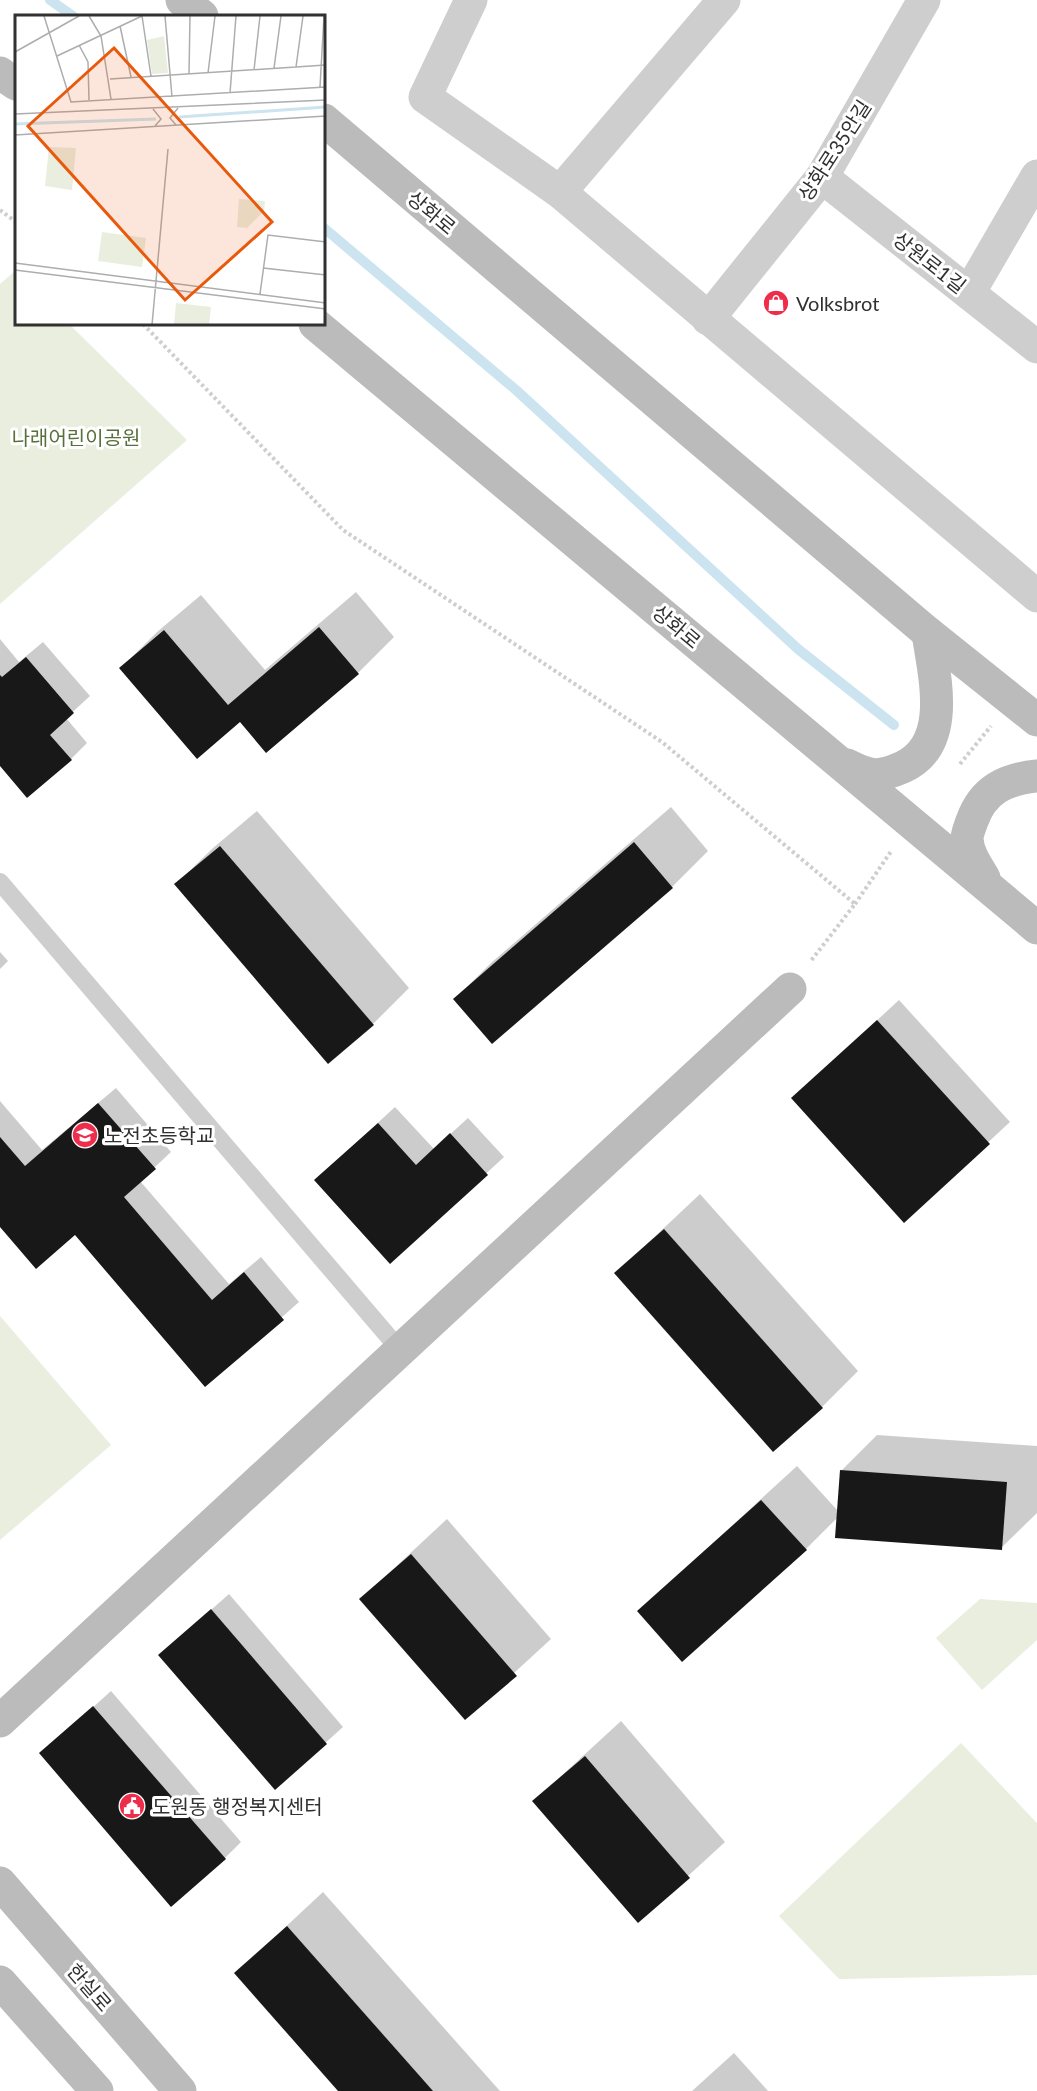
<svg xmlns="http://www.w3.org/2000/svg" width="1037" height="2091" font-family="Lato,'Noto Sans KR',sans-serif">
	<rect width="100%" height="100%" fill="#fff"/>
	<g fill="#e9eedf">
		<path d="M 15,271 L 16,324 L 69,324 L 187,440 L 0,604 L 0,284 Z"/>
		<path d="M 0,1316 L 111,1445 L 0,1540 Z"/>
		<path d="M 980,1599 L 1037,1603 L 1037,1640 L 982,1690 L 936,1638 Z"/>
		<path d="M 961,1743 L 1037,1823 L 1037,1975 L 839,1979 L 779,1916 Z"/>
	</g>
	<g fill="#0003">
		<path d="M 356,592 L 394,637 L 358,673 L 240,720 L 121,668 L 157,632 L 201,595 L 265,670 Z"/>
		<path d="M 0,639 L 19,662 L 43,642 L 90,696 L 66,718 L 87,743 L 71,759 L 0,764 Z"/>
		<path d="M 671,807 L 708,851 L 672,887 L 492,1042 L 455,999 L 491,963 Z"/>
		<path d="M 257,811 L 409,988 L 373,1024 L 176,884 L 213,848 Z"/>
		<path d="M 0,952 L 8,961 L 0,969 Z"/>
		<path d="M 899,1000 L 1010,1122 L 904,1220 L 793,1098 Z"/>
		<path d="M 116,1088 L 171,1152 L 140,1181 L 229,1284 L 261,1257 L 299,1302 L 205,1385 L 75,1233 L 0,1225 L 0,1101 L 42,1150 Z"/>
		<path d="M 395,1107 L 434,1149 L 468,1118 L 504,1157 L 390,1262 L 333,1164 Z"/>
		<path d="M 700,1194 L 858,1371 L 822,1407 L 616,1273 Z"/>
		<path d="M 877,1435 L 1037,1446 L 1037,1513 L 1001,1548 L 838,1517 L 806,1549 L 639,1611 L 797,1466 L 838,1511 L 841,1471 Z"/>
		<path d="M 447,1519 L 551,1639 L 465,1718 L 361,1599 Z"/>
		<path d="M 229,1594 L 343,1727 L 275,1788 L 160,1655 Z"/>
		<path d="M 111,1691 L 241,1842 L 225,1858 L 41,1754 Z"/>
		<path d="M 621,1721 L 725,1842 L 639,1921 L 534,1801 Z"/>
		<path d="M 323,1892 L 500,2091 L 340,2091 L 236,1973 Z"/>
		<path d="M 734,2053 L 768,2091 L 692,2091 Z"/>
	</g>
	<g fill="none" stroke-linecap="round" stroke-linejoin="round">
		<g stroke="#cbe4ef" stroke-width="10">
			<path d="M 50,0 L 73,16"/>
			<path d="M 324,228 L 516,390 L 798,649 L 894,725"/>
		</g>
	</g>
	<g fill="#181818">
		<path d="M 319,627 L 359,674 L 266,753 L 240,722 L 197,759 L 119,668 L 164,630 L 228,705 Z"/>
		<path d="M 26,657 L 74,713 L 50,735 L 72,760 L 27,798 L 0,766 L 0,675 L 2,677 Z"/>
		<path d="M 634,842 L 673,888 L 492,1044 L 453,999 Z"/>
		<path d="M 220,846 L 374,1025 L 328,1064 L 174,884 Z"/>
		<path d="M 877,1020 L 990,1144 L 904,1223 L 791,1098 Z"/>
		<path d="M 98,1103 L 156,1169 L 124,1197 L 212,1300 L 244,1272 L 284,1320 L 205,1387 L 75,1235 L 36,1269 L 0,1227 L 0,1137 L 25,1166 Z"/>
		<path d="M 378,1123 L 416,1165 L 450,1133 L 488,1175 L 390,1264 L 314,1180 Z"/>
		<path d="M 664,1229 L 823,1408 L 773,1452 L 614,1273 Z"/>
		<path d="M 840,1470 L 1007,1482 L 1002,1550 L 835,1538 Z"/>
		<path d="M 761,1500 L 807,1550 L 682,1662 L 637,1611 Z"/>
		<path d="M 411,1554 L 517,1676 L 465,1720 L 359,1599 Z"/>
		<path d="M 211,1609 L 327,1744 L 275,1790 L 158,1655 Z"/>
		<path d="M 93,1706 L 226,1859 L 171,1907 L 39,1753 Z"/>
		<path d="M 585,1756 L 690,1878 L 638,1923 L 532,1801 Z"/>
		<path d="M 287,1926 L 433,2091 L 338,2091 L 234,1973 Z"/>
	</g>
	<g fill="none" stroke-linecap="round" stroke-linejoin="round">
		<g stroke="#cecece" stroke-width="4" stroke-dasharray="3 3" stroke-linecap="butt">
			<path d="M 0,210 L 16,222"/>
			<path d="M 143,324 L 343,530 L 662,742 L 855,904 L 810,962"/>
			<path d="M 960,764 L 991,726"/>
			<path d="M 855,904 L 892,850"/>
		</g>
		<path stroke="#cecece" stroke-width="18" d="M 0,882 L 400,1350"/>
		<g stroke="#cecece" stroke-width="33">
			<path d="M 471,0 L 425,97 L 560,192 L 1037,596"/>
			<path d="M 822,177 L 1037,347"/>
			<path d="M 560,192 L 724,0"/>
			<path d="M 969,293 L 1037,176"/>
			<path d="M 708,319 L 822,177 L 924,0"/>
		</g>
		<g stroke="#bbb" stroke-width="33">
			<path d="M 182,0 L 202,16"/>
			<path d="M 0,73 L 16,84"/>
			<path d="M 324,120 L 928,633 L 1037,720"/>
			<path d="M 315,324 L 1037,928"/>
			<path d="M 847,765 C 871,777 878,778 903,767 C 953,744 934,675 928,633"/>
			<path d="M 984,878 C 977,866 968,854 967,839 C 967,833 970,827 972,821 C 983,790 1005,779 1037,776"/>
			<path d="M 0,1721 L 790,989"/>
			<path d="M 0,1883 L 180,2091"/>
			<path d="M 0,1982 L 97,2091"/>
		</g>
	</g>
	<defs>
		<g id="shop-disc" transform="scale(1.35)"><circle r="9.5" fill="#ee2d4c" stroke="#fff"/><path d="M-5-2.5h2.3a2.7 3.5 0 0 1 5.4 0H5L5.5 6h-11ZM-1.5-2.5h3a1.5 2.3 0 0 0-3 0Z" fill="#fff"/></g>
		<g id="school-disc" transform="scale(1.35)"><circle r="9.5" fill="#ee2d4c" stroke="#fff"/><path d="M0-5L7-2L0 1L-7-2ZM-4 1L0 2.5L4 1V4Q0 6-4 4Z" fill="#fff"/></g>
		<g id="civic-disc" transform="scale(1.35)"><circle r="9.5" fill="#ee2d4c" stroke="#fff"/><path d="M-.6-6.5H3V-4.5H.6V-3L4-1V1h2V6H-6V1h2V-1L-.6-3ZM-1.2 2.5V6h2.4V2.5Z" fill="#fff"/></g>
	</defs>
	<g fill-rule="evenodd">
		<use href="#shop-disc" x="776" y="303"/>
		<use href="#school-disc" x="85" y="1135"/>
		<use href="#civic-disc" x="132" y="1806"/>
	</g>
	<g text-anchor="middle" dominant-baseline="central" stroke-width="6" stroke-linejoin="round" paint-order="stroke">
		<g font-size="20" fill="#313131" stroke="#fff">
			<text transform="translate(834 150) rotate(-57)">상화로35안길</text>
			<text transform="translate(432 212) rotate(40)">상화로</text>
			<text transform="translate(930 262) rotate(38)">상원로1길</text>
			<text transform="translate(677 626) rotate(40)">상화로</text>
			<text transform="translate(90 1987) rotate(49)">한실로</text>
		</g>
		<g font-size="20" fill="#313131" stroke="#fff" text-anchor="start">
			<text x="796" y="303">Volksbrot</text>
			<text x="104" y="1135">노전초등학교</text>
			<text x="152" y="1806">도원동 행정복지센터</text>
		</g>
		<g font-size="20" fill="#58703b" stroke="#fff">
			<text x="76" y="437">나래어린이공원</text>
		</g>
	</g>
	<g transform="translate(15 15)">
		<rect width="310" height="310" fill="#fff"/>
		<path d="M 149,21 L 153,58 L 137,59 L 132,25 ZM 34,132 L 61,133 L 57,175 L 30,171 ZM 224,184 L 250,186 L 249,196 L 232,213 L 222,212 ZM 87,217 L 131,223 L 127,252 L 83,246 ZM 161,288 L 196,292 L 194,310 L 159,310 Z" fill="#e9eedf"/>
		<path fill="none" stroke="#cbe4ef" stroke-width="3" d="M 164,102 L 311,92M 0,109 L 141,104"/>
		<path fill="none" stroke="#adadad" stroke-width="1.5" d="M 29,1 L 56,87 L 311,72M 74,1 L 86,21 L 96,84M 127,1 L 136,61M 150,1 L 157,82M 105,11 L 116,62M 64,30 L 73,47 L 74,85M 0,37 L 64,1M 42,41 L 127,1M 281,52 L 288,1M 259,53 L 266,1M 239,55 L 245,1M 193,58 L 200,1M 174,59 L 175,1M 95,64 L 311,50M 305,72 L 309,1M 215,78 L 221,1M 138,94 L 146,104 L 140,111M 0,99 L 311,85M 161,110 L 155,103 L 163,93M 0,120 L 311,101M 0,248 L 311,288M 248,253 L 311,260M 0,255 L 311,294M 245,279 L 253,220 L 311,227M 137,310 L 153,134"/>
		<path fill="#e8590c" fill-opacity="0.15" stroke="#e8590c" stroke-width="3" d="M 99,33 L 257,207 L 170,285 L 13,111 Z"/>
		<rect width="310" height="310" fill="none" stroke="#313131" stroke-width="3"/>
	</g>
</svg>
